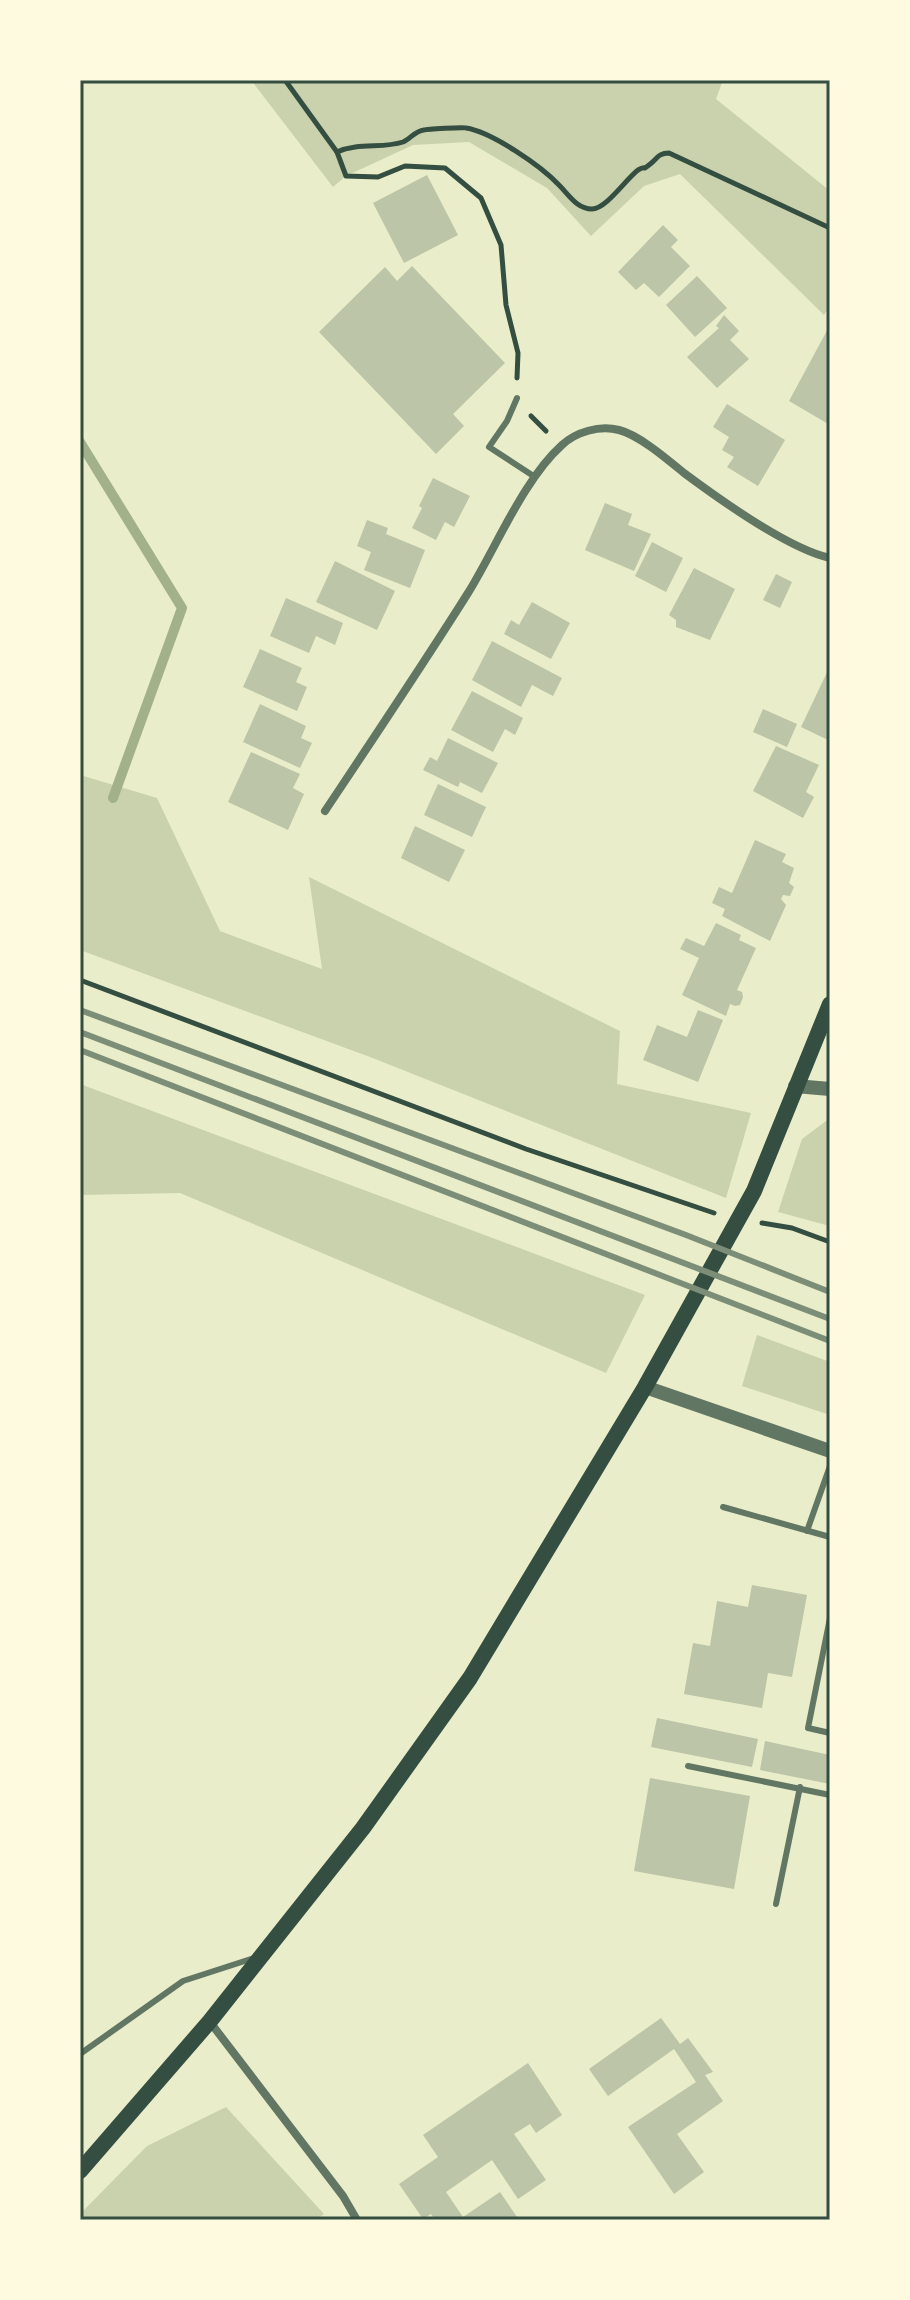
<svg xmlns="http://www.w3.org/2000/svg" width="910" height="2300" font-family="Inter,sans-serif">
	<rect width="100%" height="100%" fill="#e9edc9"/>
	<g fill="#cad2ad">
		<path d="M 251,80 L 723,80 L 716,99 L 830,191 L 830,306 L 824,315 L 680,174 L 644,186 L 591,236 L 547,188 L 469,142 L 413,145 L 346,176 L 333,187 Z"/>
		<path d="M 80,775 L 157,798 L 220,931 L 322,969 L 309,877 L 620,1031 L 617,1084 L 751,1113 L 726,1198 L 370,1057 L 80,950 Z"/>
		<path d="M 80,1084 L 645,1295 L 606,1373 L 180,1193 L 80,1195 Z"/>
		<path d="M 830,1118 L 830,1226 L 778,1212 L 802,1139 Z"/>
		<path d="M 757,1335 L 830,1362 L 830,1415 L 742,1386 Z"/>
		<path d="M 226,2107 L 324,2214 L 315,2220 L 80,2220 L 80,2214 L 147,2146 Z"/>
	</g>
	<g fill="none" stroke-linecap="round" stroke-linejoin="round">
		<path stroke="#a3b18a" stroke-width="10" d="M 80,442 L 182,608 L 113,798"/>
	</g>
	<g fill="#bcc5a7">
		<path d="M 427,175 L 458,235 L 404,263 L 373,203 Z"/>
		<path d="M 663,225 L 678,240 L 671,247 L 690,266 L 659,297 L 644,283 L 636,290 L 618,272 Z"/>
		<path d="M 412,266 L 505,363 L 453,414 L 464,426 L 436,454 L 319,332 L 385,267 L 397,281 Z"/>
		<path d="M 697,276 L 727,308 L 695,337 L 666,305 Z"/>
		<path d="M 724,315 L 739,331 L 730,340 L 749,359 L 717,388 L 687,357 L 719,328 L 716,326 Z"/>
		<path d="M 830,325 L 830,425 L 789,401 Z"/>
		<path d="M 727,404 L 785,440 L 758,486 L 727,467 L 734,457 L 722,450 L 729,437 L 713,427 Z"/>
		<path d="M 433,478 L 470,496 L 454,527 L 445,522 L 436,540 L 412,528 L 422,508 L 419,506 Z"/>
		<path d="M 605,503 L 632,514 L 628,525 L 651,534 L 634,571 L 585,550 Z"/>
		<path d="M 367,520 L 388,528 L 386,534 L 425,550 L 410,588 L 364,570 L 371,552 L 357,546 Z"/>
		<path d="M 652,542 L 683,558 L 666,592 L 635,576 Z"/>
		<path d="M 335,561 L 395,591 L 377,630 L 316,602 Z"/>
		<path d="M 694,568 L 735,589 L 710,640 L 676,627 L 676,620 L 669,615 Z"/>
		<path d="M 776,574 L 792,582 L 780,608 L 763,600 Z"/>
		<path d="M 286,598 L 343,623 L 335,645 L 316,636 L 309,653 L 270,636 Z"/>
		<path d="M 532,602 L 570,623 L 551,659 L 504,634 L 511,620 L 519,625 Z"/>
		<path d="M 492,641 L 562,678 L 553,696 L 532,685 L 521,707 L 472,680 Z"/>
		<path d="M 260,649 L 302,668 L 296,682 L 307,687 L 297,711 L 243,687 Z"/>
		<path d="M 830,666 L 830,741 L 801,727 Z"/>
		<path d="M 472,691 L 523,718 L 515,735 L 505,729 L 493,752 L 451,730 Z"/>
		<path d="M 260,704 L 306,726 L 301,738 L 312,743 L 300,768 L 243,742 Z"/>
		<path d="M 763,709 L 797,724 L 787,747 L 753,732 Z"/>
		<path d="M 448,738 L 498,763 L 482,793 L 460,782 L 458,787 L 423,770 L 430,757 L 437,761 Z"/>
		<path d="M 776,746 L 819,765 L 806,792 L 814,797 L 803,818 L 753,791 Z"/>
		<path d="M 251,752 L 300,774 L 293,788 L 304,794 L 288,830 L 228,802 Z"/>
		<path d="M 438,784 L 486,807 L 472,837 L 424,815 Z"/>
		<path d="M 415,826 L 465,850 L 449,882 L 401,858 Z"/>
		<path d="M 755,840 L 786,854 L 782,862 L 794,868 L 789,883 L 794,887 L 790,896 L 783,895 L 781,899 L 786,905 L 770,941 L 722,916 L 725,909 L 712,903 L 719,887 L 732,893 Z"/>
		<path d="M 716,923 L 741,935 L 739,940 L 756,948 L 737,990 L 742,992 L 743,997 L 740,1005 L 735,1006 L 730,1004 L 726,1016 L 682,995 L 699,958 L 680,949 L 686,938 L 704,946 Z"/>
		<path d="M 698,1010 L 723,1020 L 698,1082 L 643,1060 L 657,1025 L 687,1037 Z"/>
		<path d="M 752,1585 L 807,1595 L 792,1677 L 768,1673 L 762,1708 L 684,1694 L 693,1643 L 710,1646 L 717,1601 L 748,1607 Z"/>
		<path d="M 657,1718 L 758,1739 L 752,1767 L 651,1747 Z"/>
		<path d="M 765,1741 L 830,1755 L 830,1784 L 760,1770 Z"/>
		<path d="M 650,1778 L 750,1796 L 734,1889 L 634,1871 Z"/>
		<path d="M 661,2018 L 680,2044 L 688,2038 L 713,2072 L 705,2075 L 723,2101 L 677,2134 L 704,2172 L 674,2194 L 628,2127 L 696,2082 L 674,2049 L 608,2096 L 589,2069 Z"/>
		<path d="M 528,2063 L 562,2115 L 536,2133 L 530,2124 L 514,2134 L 546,2180 L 518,2199 L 492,2160 L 446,2192 L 463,2217 L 500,2192 L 519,2220 L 435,2220 L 431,2214 L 423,2219 L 399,2184 L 438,2157 L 423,2135 Z"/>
	</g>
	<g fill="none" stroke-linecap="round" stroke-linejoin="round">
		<g stroke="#344e41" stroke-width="5">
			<path d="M 285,80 L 337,152 L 346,176 L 378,177 L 405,166 L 445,168 L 481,198 L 501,245 L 506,305 L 518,353 L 517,378"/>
			<path d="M 337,152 C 359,142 382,149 403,142 C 410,139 415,131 424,130 C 427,129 463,127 466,128 C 492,132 541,166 559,185 C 569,195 577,209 592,209 C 606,209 626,179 638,170 C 648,164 640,172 649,165 C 657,159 658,153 669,153 L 830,228"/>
			<path d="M 531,416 L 546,431"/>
			<path d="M 80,980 L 526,1149 L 714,1213"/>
			<path d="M 762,1223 L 792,1228 L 830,1242"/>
		</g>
		<g stroke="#617663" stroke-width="6">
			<path d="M 517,398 L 507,421 L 489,447 L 535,477"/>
			<path d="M 723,1507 L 830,1537"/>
			<path d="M 807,1531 L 830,1466"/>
			<path d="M 830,1618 L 808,1728 L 830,1733"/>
			<path d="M 688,1766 L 830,1795"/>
			<path d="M 776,1904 L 800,1787"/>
			<path d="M 80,2054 L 183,1981 L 254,1958"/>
		</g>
		<g stroke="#617663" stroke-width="8">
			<path d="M 325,811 C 373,739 422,666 468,593 C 496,548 523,480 562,445 C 576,432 599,425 619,430 C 639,435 667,459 684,473 C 719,499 788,549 830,558"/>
			<path d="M 210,2022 L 343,2196 L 357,2220"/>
		</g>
		<g stroke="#617663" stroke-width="14">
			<path d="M 795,1086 L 830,1089"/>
			<path d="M 645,1387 L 830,1451"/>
		</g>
		<path stroke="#344e41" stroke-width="16" d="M 80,2171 L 210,2021 L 363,1828 L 470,1678 L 645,1387 L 754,1191 L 830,1004"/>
		<g stroke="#7c8e77" stroke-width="6">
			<path d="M 80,1010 L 686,1235 L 830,1292"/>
			<path d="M 80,1032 L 830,1319"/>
			<path d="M 80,1050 L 830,1341"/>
		</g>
	</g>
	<rect width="910" height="2300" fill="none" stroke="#fefae0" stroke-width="164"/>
	<rect x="82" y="82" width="746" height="2136" fill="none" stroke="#344e41" stroke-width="3"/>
</svg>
